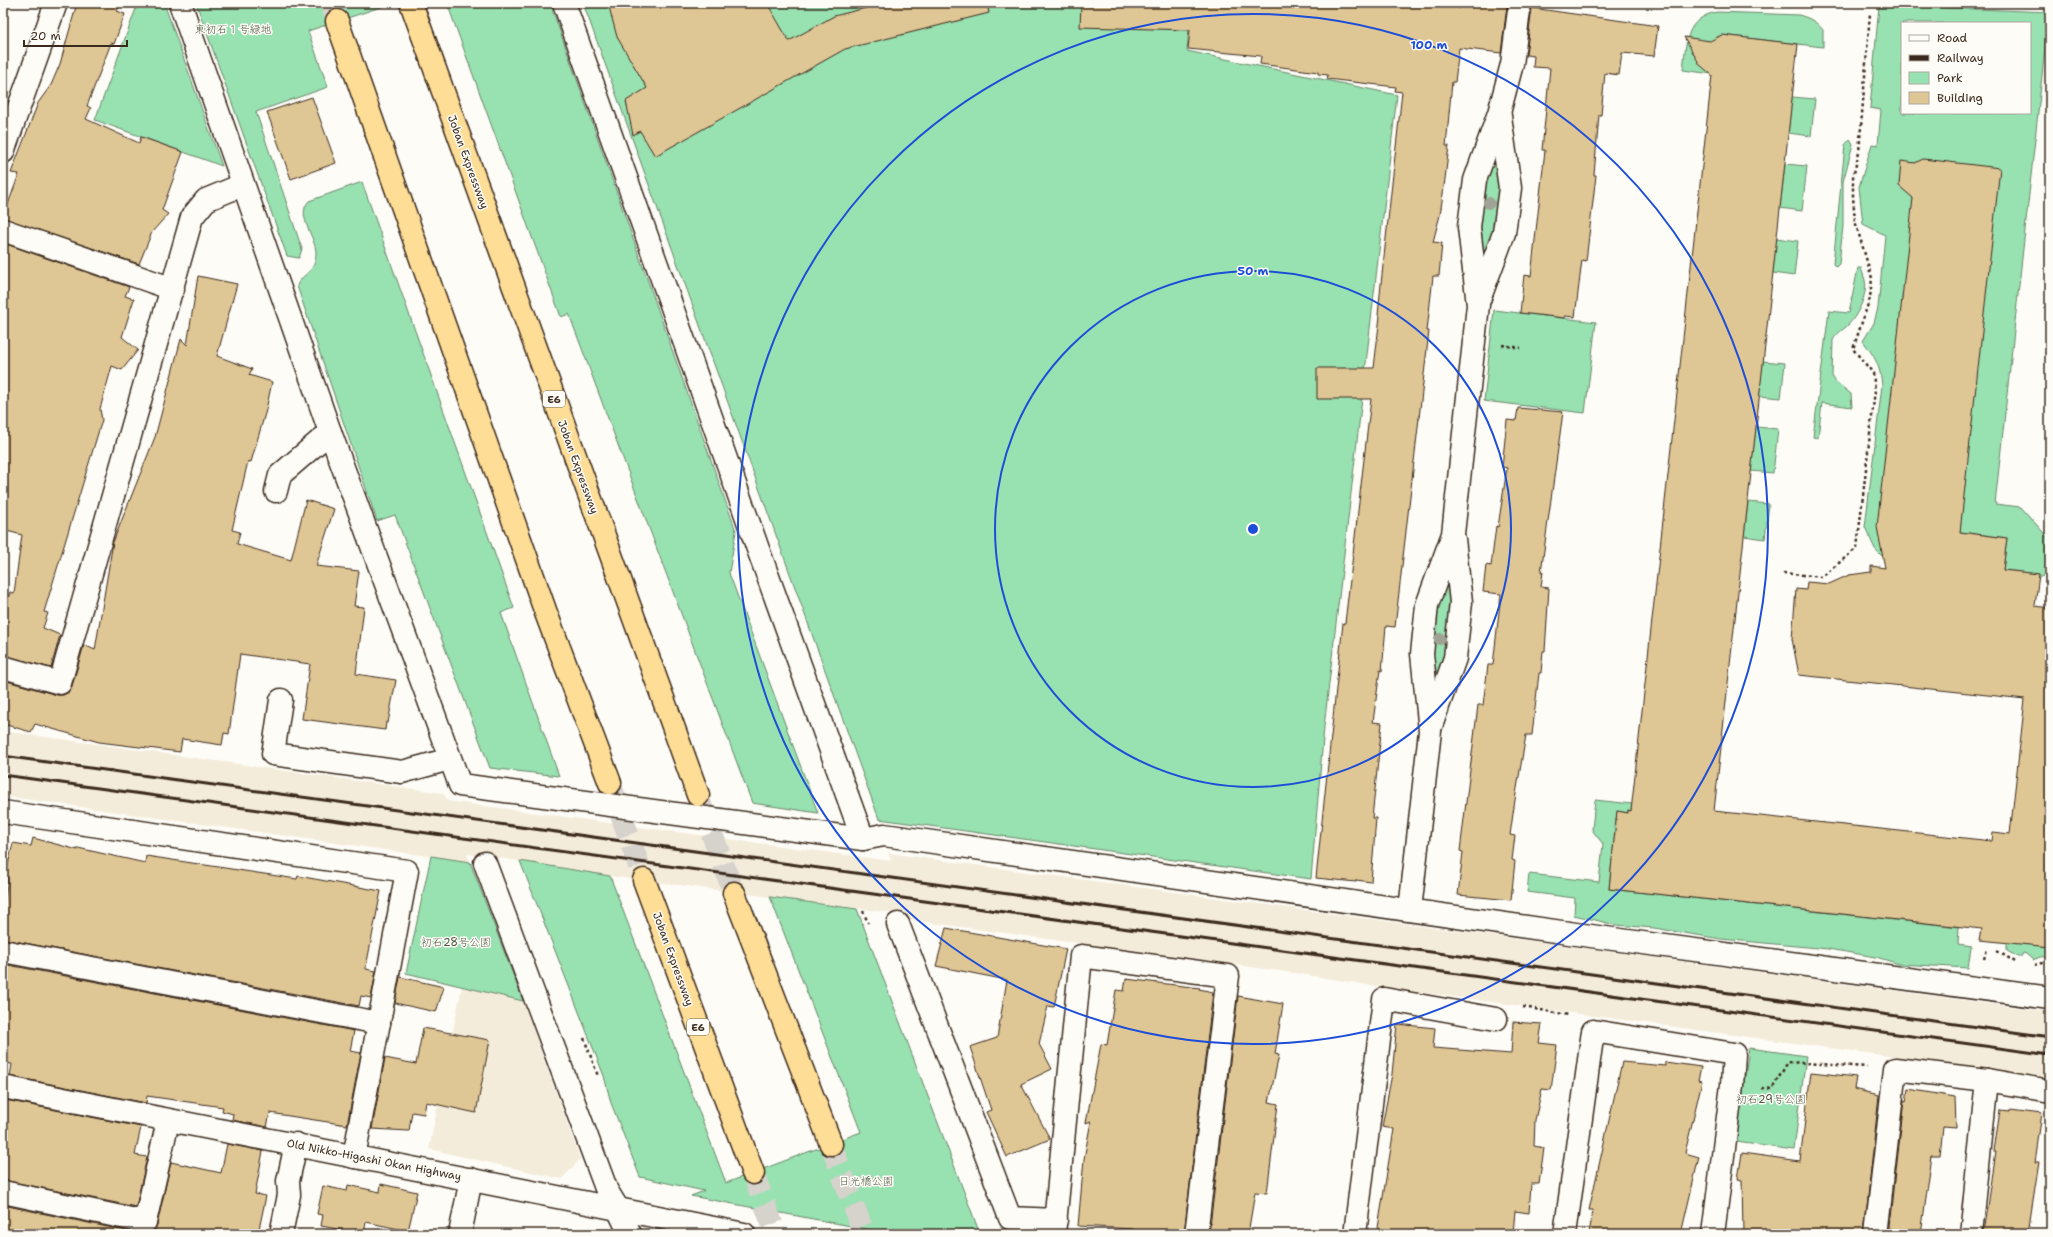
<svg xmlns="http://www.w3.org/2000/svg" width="2053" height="1237" font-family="'Shantell Sans','Klee One',sans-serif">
	<rect width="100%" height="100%" fill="#fdfcf7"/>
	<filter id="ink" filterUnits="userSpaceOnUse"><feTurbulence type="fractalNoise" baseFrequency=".025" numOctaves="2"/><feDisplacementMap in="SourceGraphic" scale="8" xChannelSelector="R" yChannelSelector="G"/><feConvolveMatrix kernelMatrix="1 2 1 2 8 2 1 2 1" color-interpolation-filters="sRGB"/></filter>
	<g filter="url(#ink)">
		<g fill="#f4ecda">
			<path d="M 3,731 L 443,793 L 448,801 L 891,861 L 888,853 L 2050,1012 L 2050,1078 L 1374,986 L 1301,974 L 910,920 L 908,915 L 610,876 L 520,861 L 467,854 L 470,862 L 3,796 Z"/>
			<path d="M 462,986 L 523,1001 L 580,1159 L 562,1179 L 429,1149 Z"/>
		</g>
		<g fill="#98e1b1" stroke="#6a8668" fill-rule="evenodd">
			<path d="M 138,3 L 164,3 L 222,166 L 95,120 Z"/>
			<path d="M 196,3 L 393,3 L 308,31 L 328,87 L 256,112 L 302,249 L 299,258 L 287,256 Z"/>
			<path d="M 447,3 L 550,3 L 736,531 L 729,573 L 818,813 L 752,803 L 569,314 L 561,317 Z"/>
			<path d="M 583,3 L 1191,3 L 1187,51 L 1397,95 L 1324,727 L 1311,879 L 879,819 Z"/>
			<path d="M 1879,5 L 2049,12 L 1995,504 L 2021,507 L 2050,540 L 2050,577 L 2039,576 L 2039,574 L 2003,570 L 2007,538 L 1960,532 L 1917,163 L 1904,163 L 1913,198 L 1914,588 L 1875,549 L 1865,527 L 1882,385 C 1880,365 1875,357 1863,341 L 1874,323 L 1878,308 L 1885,235 L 1863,224 L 1859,187 L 1872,144 L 1878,145 L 1881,110 L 1870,108 ZM 1902,23 L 2030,23 L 2030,113 L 1902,113 Z"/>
			<path d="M 1717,12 L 1799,15 C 1809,18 1816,21 1823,30 L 1823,47 L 1722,35 L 1717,37 L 1715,42 L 1702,41 L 1712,74 L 1683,70 C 1686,43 1685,18 1717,12 Z"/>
			<path d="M 1792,97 L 1815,99 L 1811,136 L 1788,133 Z"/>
			<path d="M 1850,139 L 1853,144 L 1843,182 L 1843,226 L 1839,264 L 1836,267 L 1833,264 L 1845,145 Z"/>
			<path d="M 1496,141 L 1501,189 L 1495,234 L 1481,273 L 1477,227 L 1481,185 Z"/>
			<path d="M 1785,164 L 1807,166 L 1802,211 L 1780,208 Z"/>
			<path d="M 362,182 L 514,608 L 501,613 L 559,776 L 490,768 L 395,515 L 377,521 L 297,286 C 301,273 316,274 316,253 C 316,237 295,215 309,201 Z"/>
			<path d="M 1776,238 L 1798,241 L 1794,276 L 1773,273 Z"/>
			<path d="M 1858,268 L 1861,268 C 1862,272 1864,276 1865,280 C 1868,295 1857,317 1846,327 C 1841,331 1836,334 1833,340 L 1832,376 L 1836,382 L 1851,394 L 1852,407 L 1822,403 L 1818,438 L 1813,437 L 1829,311 L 1849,313 Z"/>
			<path d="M 1494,310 L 1596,322 L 1585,413 L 1484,401 Z"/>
			<path d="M 1763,361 L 1785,363 L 1781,398 L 1759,396 Z"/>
			<path d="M 1756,427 L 1778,429 L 1773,473 L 1751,471 Z"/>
			<path d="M 1748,502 L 1769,504 L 1765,539 L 1744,536 Z"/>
			<path d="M 1449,565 L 1453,608 L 1449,648 L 1434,695 L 1429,650 L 1435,609 Z"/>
			<path d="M 1595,800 L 1632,804 L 1631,811 L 1628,810 L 1628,813 L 1617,811 L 1609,889 L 1959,927 L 1958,945 L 1971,947 L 1968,968 L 1899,964 L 1876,957 L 1828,949 L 1721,939 L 1654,928 L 1616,925 L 1574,915 L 1575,898 L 1527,892 L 1529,874 L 1599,882 L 1603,844 L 1592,830 Z"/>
			<path d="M 431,856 L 470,862 L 523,1001 L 406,973 Z"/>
			<path d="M 520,861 L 610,876 L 726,1183 L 861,1132 L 770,897 L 857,909 L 980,1234 L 893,1234 L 691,1196 L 704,1191 L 640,1177 L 611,1103 L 604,1076 Z"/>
			<path d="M 2007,942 L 2050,947 L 2050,956 L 2040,957 L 2033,960 L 2026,954 L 2023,953 L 2021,957 L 2018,957 L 2007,951 Z"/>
			<path d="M 1749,1048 L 1806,1056 L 1794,1150 L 1736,1142 Z"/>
		</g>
		<g fill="#dfc695" stroke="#3b2a1e">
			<path d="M 77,3 L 121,3 L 117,11 L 125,14 L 114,44 L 111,43 L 87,106 L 91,108 L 86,119 L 139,143 L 141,137 L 183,152 L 162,210 L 168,214 L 152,232 L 139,264 L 3,218 L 19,174 L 11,173 L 38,103 L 51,85 L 60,64 Z"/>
			<path d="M 608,3 L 767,3 L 789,41 L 834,16 L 886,3 L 987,3 L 989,13 L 845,49 L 655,156 L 640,131 L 633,135 L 626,101 L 647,88 L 617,37 Z"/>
			<path d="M 1081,3 L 1422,3 L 1460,8 L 1460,3 L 1501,3 L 1501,5 L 1507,6 L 1501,53 L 1459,48 L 1455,82 L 1452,82 L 1446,146 L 1449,146 L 1444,187 L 1440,215 L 1433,242 L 1442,243 L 1439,276 L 1433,276 L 1427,331 L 1429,331 L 1395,627 L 1386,626 L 1382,671 L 1380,670 L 1373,722 L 1382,723 L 1372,818 L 1376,818 L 1371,882 L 1356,880 L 1356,882 L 1316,878 L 1343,623 L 1345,623 L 1371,399 L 1317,399 L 1317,368 L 1374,368 L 1380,316 L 1378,315 L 1381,284 L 1402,92 L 1395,91 L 1396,87 L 1327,79 L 1328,75 L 1318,74 L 1318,72 L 1260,64 L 1261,56 L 1188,49 L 1190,30 L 1080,27 Z"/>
			<path d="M 1532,8 L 1658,26 L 1654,56 L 1622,53 L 1619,75 L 1605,73 L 1601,115 L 1599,115 L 1594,175 L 1596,175 L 1586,261 L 1582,260 L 1575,317 L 1565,316 L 1565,318 L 1520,313 L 1524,275 L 1531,276 L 1545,150 L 1542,150 L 1550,68 L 1533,67 L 1534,56 L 1526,55 Z"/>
			<path d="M 1722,35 L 1798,44 L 1714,811 L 1992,841 L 1993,832 L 2010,834 L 2025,699 L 1799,675 L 1792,639 L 1796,589 L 1806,590 L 1807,582 L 1829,584 L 1849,575 L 1871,572 L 1871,566 L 1885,568 L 1877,527 L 1913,198 L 1899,186 L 1901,161 L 1915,163 L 1923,159 L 2000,168 L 1960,532 L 2007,538 L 2003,570 L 2039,574 L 2035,606 L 2050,608 L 2050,947 L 1980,940 L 1982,929 L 1609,889 L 1617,811 L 1628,813 L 1628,810 L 1631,811 L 1712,75 L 1700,65 L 1684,37 L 1710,41 Z"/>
			<path d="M 312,97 L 336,163 L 291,179 L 267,112 Z"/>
			<path d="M 3,243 L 129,287 L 125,296 L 134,299 L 122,337 L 138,350 L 122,370 L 112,366 L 100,409 L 102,420 L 44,612 L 48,613 L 43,628 L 60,635 L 51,668 L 3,655 L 3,617 L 10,592 L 14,593 L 22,535 L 3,530 Z"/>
			<path d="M 198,276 L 237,284 L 217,356 L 252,369 L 249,375 L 272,382 L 266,410 L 251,462 L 248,461 L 232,530 L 240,532 L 237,544 L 291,560 L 306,500 L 334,509 L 316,566 L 359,571 L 354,606 L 364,607 L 356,674 L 396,680 L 388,723 L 386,722 L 385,730 L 302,719 L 310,664 L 240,654 L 229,734 L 224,733 L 222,745 L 182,739 L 180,752 L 99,742 L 35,724 L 31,732 L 3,724 L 3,680 L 57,695 L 63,695 L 69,692 L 72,686 L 84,645 L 95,650 L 113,542 L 155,437 L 181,339 L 187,345 Z"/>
			<path d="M 1518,408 L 1563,412 L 1541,572 L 1543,572 L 1541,587 L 1549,588 L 1545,651 L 1543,651 L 1541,673 L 1539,673 L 1532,735 L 1526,735 L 1515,800 L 1510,835 L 1515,836 L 1512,860 L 1515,861 L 1511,900 L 1458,895 L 1463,852 L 1460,851 L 1478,705 L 1483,705 L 1488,665 L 1493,665 L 1501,594 L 1483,592 L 1486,565 L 1491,566 L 1496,526 L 1498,527 L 1507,468 L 1502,467 L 1507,420 L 1516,421 Z"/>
			<path d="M 33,838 L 78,850 L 78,848 L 145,863 L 146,856 L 297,879 L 298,876 L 381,891 L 366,967 L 366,969 L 376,971 L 371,998 L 361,996 L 359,1006 L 3,939 L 3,912 L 8,878 L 5,877 L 13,843 L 31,846 Z"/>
			<path d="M 946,928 L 1066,949 L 1054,1007 L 1048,1006 L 1039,1044 L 1052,1069 L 1021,1084 L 1050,1139 L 1007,1157 L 986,1112 L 991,1110 L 970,1047 L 997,1038 L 1007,980 L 936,966 Z"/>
			<path d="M 3,964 L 354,1031 L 350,1051 L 361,1053 L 347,1125 L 270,1113 L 267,1127 L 232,1120 L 233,1114 L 222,1111 L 223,1107 L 147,1096 L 146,1103 L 10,1076 L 12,1064 L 3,1063 Z"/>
			<path d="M 400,977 L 444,987 L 436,1012 L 395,1003 Z"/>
			<path d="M 1126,979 L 1200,988 L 1199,989 L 1213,992 L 1184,1234 L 1132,1234 L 1133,1229 L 1078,1226 L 1084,1159 L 1091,1121 L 1086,1123 L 1101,1044 L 1107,1045 L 1116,990 L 1124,991 Z"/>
			<path d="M 1238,996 L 1283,1004 L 1275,1054 L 1279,1055 L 1269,1102 L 1278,1104 L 1267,1193 L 1255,1192 L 1248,1234 L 1209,1234 Z"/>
			<path d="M 1513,1022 L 1542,1024 L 1539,1043 L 1557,1045 L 1551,1090 L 1542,1089 L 1535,1120 L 1534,1146 L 1544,1148 L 1539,1184 L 1531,1184 L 1529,1213 L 1515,1211 L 1513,1234 L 1377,1234 L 1394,1129 L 1382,1127 L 1392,1074 L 1397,1024 L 1435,1028 L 1433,1048 L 1511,1054 Z"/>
			<path d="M 423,1028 L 490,1040 L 476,1113 L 426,1102 L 424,1114 L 412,1112 L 409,1131 L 372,1129 L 385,1058 L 416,1064 Z"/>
			<path d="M 1622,1062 L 1665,1066 L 1665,1062 L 1701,1067 L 1698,1080 L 1702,1081 L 1685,1153 L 1699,1157 L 1681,1234 L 1589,1234 L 1593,1210 L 1589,1210 Z"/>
			<path d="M 1811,1072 L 1856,1077 L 1854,1089 L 1879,1095 L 1864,1234 L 1743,1234 L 1742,1180 L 1738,1179 L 1742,1153 L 1800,1161 Z"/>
			<path d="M 1908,1089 L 1955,1097 L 1956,1127 L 1943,1126 L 1940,1155 L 1932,1155 L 1921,1234 L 1889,1234 L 1904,1100 L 1906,1101 Z"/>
			<path d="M 5,1100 L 141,1127 L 135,1155 L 147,1157 L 136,1207 L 3,1180 L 3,1111 Z"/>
			<path d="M 2009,1109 L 2042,1113 L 2035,1162 L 2039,1162 L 2028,1234 L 1984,1234 L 1996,1152 L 1994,1152 L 2000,1110 L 2009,1111 Z"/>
			<path d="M 227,1144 L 263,1151 L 255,1194 L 266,1196 L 258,1234 L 148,1234 L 154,1231 L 157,1225 L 171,1162 L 221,1173 Z"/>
			<path d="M 381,1184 L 417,1192 L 408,1231 L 366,1222 L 364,1234 L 321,1226 L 323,1215 L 317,1214 L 323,1186 L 347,1191 L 348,1185 L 380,1192 Z"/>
			<path d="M 3,1205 L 141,1234 L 3,1234 Z"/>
		</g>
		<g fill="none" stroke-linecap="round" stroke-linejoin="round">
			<g stroke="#d6d2cc" stroke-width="22" stroke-dasharray="22 11" stroke-linecap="butt">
				<path d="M 331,3 L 337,21"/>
				<path d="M 610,783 L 644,880"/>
				<path d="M 700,802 L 734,893"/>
				<path d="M 831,1144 L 864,1234"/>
				<path d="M 753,1173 L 776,1234"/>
			</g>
			<g stroke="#3b2a1e" stroke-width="25">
				<g id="minor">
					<path d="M 180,3 L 330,432 L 460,785 L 863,839 L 884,835 L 1576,934 L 2050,998"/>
					<path d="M 564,3 L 758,549 L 863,839"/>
					<path d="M 3,152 L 56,3"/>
					<path d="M 3,230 L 173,289"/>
					<path d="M 1479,300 L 1504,233 L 1510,188 L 1500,116"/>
					<path d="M 276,491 L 280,475 L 330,432"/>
					<path d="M 3,667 L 60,683 L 192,217 L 206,200 L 242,185"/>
					<path d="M 281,700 L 273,754 L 402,772 L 450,759"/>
					<path d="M 1431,726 L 1455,658 L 1461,602 L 1454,539"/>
					<path d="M 3,812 L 407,871 L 354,1157"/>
					<path d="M 485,863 L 607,1191 L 618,1209 L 630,1234"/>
					<path d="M 1410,910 L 1430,731 L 1422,654 L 1427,605 L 1453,534 L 1478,305 L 1469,227 L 1475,180 L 1499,113 L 1512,64 L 1520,3"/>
					<path d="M 898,924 L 1010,1218 L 1056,1220"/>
					<path d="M 3,951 L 379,1023"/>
					<path d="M 3,1087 L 744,1234"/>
					<path d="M 3,1192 L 145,1222 L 168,1121"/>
					<path d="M 281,1234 L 289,1195 L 288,1181 L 296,1144"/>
					<path d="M 460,1234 L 471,1179"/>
					<path d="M 1054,1234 L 1081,956 L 1228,976 L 1196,1234"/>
					<path d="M 1355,1234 L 1384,999 L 1496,1019"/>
					<path d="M 1565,1234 L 1593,1031 L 1734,1054 L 1732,1085 L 1713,1234"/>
					<path d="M 1876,1234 L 1895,1069 L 1987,1080 L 2050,1091"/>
					<path d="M 1971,1234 L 1987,1080"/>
				</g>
			</g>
			<g stroke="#3b2a1e" stroke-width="25">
				<g id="highway">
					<path d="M 411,3 L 698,795"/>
					<path d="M 337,21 L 546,613 L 610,783"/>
					<path d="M 644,880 L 753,1173"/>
					<path d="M 734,893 L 831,1144"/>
				</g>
			</g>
			<g stroke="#3b2a1e" stroke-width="2.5" stroke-dasharray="3 3" stroke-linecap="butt">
				<path d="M 1502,345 L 1521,348"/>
				<path d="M 1783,573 L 1822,577 L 1857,548 L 1875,390 L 1873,373 L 1853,349 L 1870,298 L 1872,278 L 1855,221 L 1853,197 L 1853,177 L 1859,152 L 1870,13"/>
				<path d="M 863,911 L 868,923"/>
				<path d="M 1997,951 L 2017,963"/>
				<path d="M 1984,959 L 1987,949"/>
				<path d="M 2035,965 L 2050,961"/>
				<path d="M 1523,1007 L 1569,1015"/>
				<path d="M 584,1038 L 598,1076"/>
				<path d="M 1762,1088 L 1772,1089 L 1788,1062 L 1867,1067"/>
			</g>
			<use href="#minor" stroke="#fdfcf7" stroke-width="22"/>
			<use href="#highway" stroke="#fedd96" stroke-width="22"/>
			<g stroke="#3b2a1e" stroke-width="3">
				<path d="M 3,756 L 2050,1037"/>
				<path d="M 3,775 L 2050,1055"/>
			</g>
		</g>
		<g fill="#9fa294">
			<circle cx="1489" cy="203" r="6"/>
			<circle cx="1440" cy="639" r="6"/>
		</g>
	</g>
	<g fill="none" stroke="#1d4ed8" stroke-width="2">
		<circle cx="1253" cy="529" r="258"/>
		<circle cx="1253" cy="529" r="515"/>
	</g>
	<g text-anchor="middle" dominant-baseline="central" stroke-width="3" stroke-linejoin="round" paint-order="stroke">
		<g fill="#fdfcf7" stroke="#75695f" stroke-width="1">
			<rect x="543" y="391" width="22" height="16" rx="3"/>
			<rect x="687" y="1019" width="22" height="16" rx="3"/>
		</g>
		<g font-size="10" font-weight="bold" fill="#3b2a1e">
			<text x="554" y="399">E6</text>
			<text x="698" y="1027">E6</text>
		</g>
		<g font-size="11" fill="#525843" stroke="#fdfcf7">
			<text x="233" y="29">東初石１号緑地</text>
			<text x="456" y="942">初石28号公園</text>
			<text x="1771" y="1099">初石29号公園</text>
			<text x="866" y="1181">日光橋公園</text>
		</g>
		<g font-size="11" fill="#3b2a1e" stroke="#fdfcf7">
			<text transform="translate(468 162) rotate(70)">Joban Expressway</text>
			<text transform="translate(578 467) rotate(70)">Joban Expressway</text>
			<text transform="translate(673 959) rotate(70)">Joban Expressway</text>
			<text transform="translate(374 1160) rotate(11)">Old Nikko-Higashi Okan Highway</text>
		</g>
	</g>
	<circle cx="1253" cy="529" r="6" fill="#1d4ed8" stroke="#fdfcf7" stroke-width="2"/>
	<g font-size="12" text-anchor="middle" font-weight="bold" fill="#1d4ed8" stroke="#fdfcf7" stroke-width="3" stroke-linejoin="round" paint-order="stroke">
		<text x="1429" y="49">100 m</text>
		<text x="1253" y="275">50 m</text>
	</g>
	<rect width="2053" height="1237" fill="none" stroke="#fdfcf7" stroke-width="16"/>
	<rect x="8" y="8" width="2037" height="1221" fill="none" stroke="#3b2a1e" stroke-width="1.5" filter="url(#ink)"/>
	<rect x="1901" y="22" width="130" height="92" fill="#fdfcf7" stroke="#afa8a0"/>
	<rect x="1909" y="35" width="20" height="6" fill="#fdfcf7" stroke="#afa8a0"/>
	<text x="1937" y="42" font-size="12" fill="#3b2a1e">Road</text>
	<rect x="1909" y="55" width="20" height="6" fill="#3b2a1e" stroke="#afa8a0"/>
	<text x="1937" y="62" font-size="12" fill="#3b2a1e">Railway</text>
	<rect x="1909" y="72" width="20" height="12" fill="#98e1b1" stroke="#afa8a0"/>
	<text x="1937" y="82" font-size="12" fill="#3b2a1e">Park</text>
	<rect x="1909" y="92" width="20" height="12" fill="#dfc695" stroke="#afa8a0"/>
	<text x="1937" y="102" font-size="12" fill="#3b2a1e">Building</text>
	<path d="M24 40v6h103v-6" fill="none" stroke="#3b2a1e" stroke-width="2"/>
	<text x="30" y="40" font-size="12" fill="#3b2a1e" stroke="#fdfcf7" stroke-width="3" paint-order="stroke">20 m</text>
</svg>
